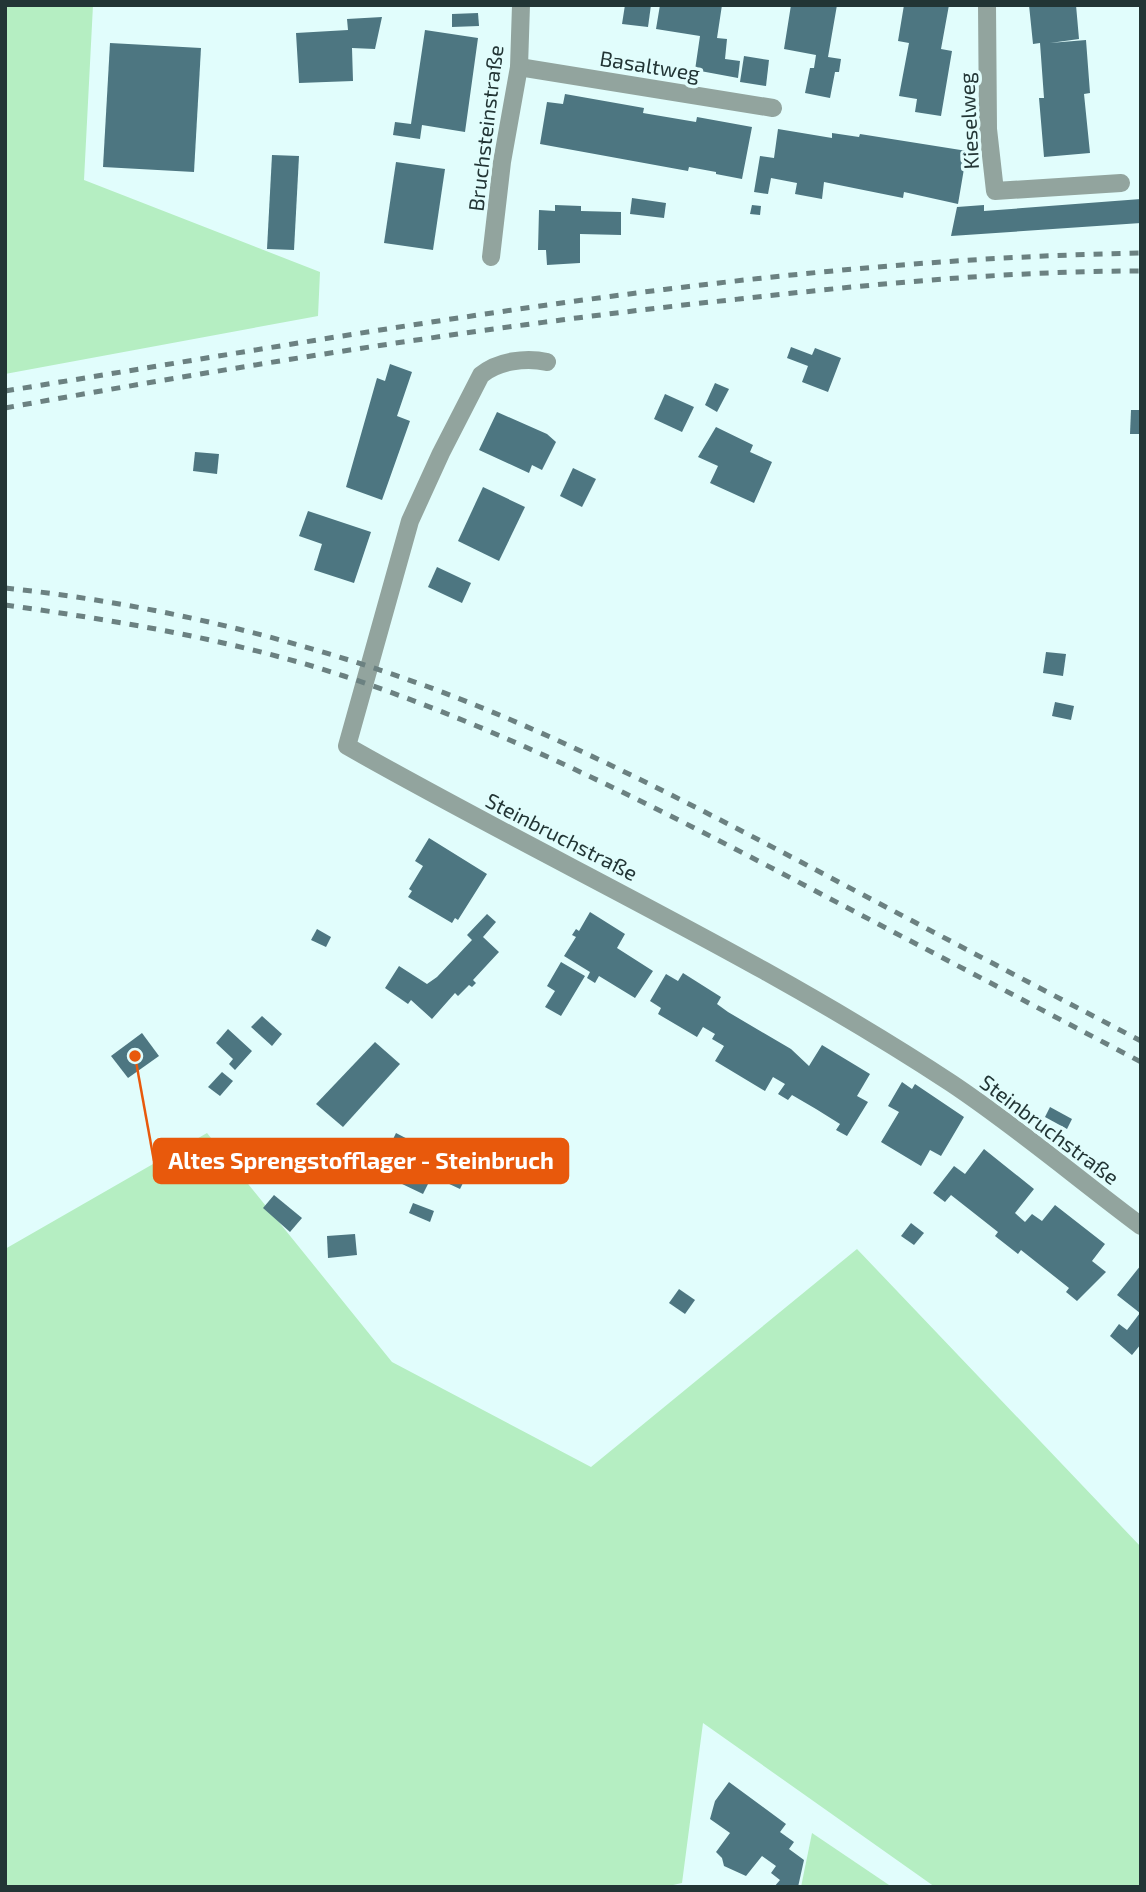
<svg xmlns="http://www.w3.org/2000/svg" width="1146" height="1892" font-family="'Exo 2',sans-serif">
	<rect width="100%" height="100%" fill="#e1fdfc"/>
	<g fill="#b5eec2">
		<path d="M 5,5 L 93,5 L 84,180 L 320,272 L 318,316 L 5,374 Z"/>
		<path d="M 207,1133 L 392,1362 L 591,1467 L 857,1249 L 1141,1547 L 1141,1887 L 935,1887 L 703,1723 L 682,1883 L 664,1887 L 5,1887 L 5,1249 Z"/>
		<path d="M 812,1833 L 892,1887 L 801,1887 Z"/>
	</g>
	<g fill="#4d7681">
		<path d="M 625,5 L 651,5 L 648,27 L 622,24 Z"/>
		<path d="M 660,5 L 722,5 L 717,38 L 727,39 L 725,59 L 740,61 L 738,78 L 695,70 L 700,36 L 656,29 Z"/>
		<path d="M 791,5 L 837,5 L 828,57 L 841,59 L 839,72 L 835,72 L 830,98 L 805,93 L 810,68 L 814,68 L 816,55 L 784,49 Z"/>
		<path d="M 904,5 L 949,5 L 941,49 L 952,51 L 941,116 L 915,112 L 917,99 L 899,96 L 909,43 L 898,41 Z"/>
		<path d="M 1029,5 L 1076,5 L 1079,39 L 1050,43 L 1086,40 L 1090,93 L 1084,94 L 1090,153 L 1044,157 L 1039,98 L 1044,98 L 1040,43 L 1033,44 Z"/>
		<path d="M 478,13 L 479,26 L 452,27 L 452,14 Z"/>
		<path d="M 382,17 L 375,49 L 352,48 L 353,81 L 299,83 L 296,33 L 348,30 L 347,19 Z"/>
		<path d="M 425,30 L 478,38 L 465,132 L 422,125 L 420,139 L 393,135 L 395,122 L 411,124 Z"/>
		<path d="M 110,43 L 201,48 L 194,172 L 103,167 Z"/>
		<path d="M 744,56 L 769,60 L 766,86 L 740,82 Z"/>
		<path d="M 565,94 L 644,108 L 643,113 L 696,122 L 697,117 L 752,127 L 742,179 L 716,174 L 716,172 L 689,167 L 688,171 L 540,144 L 547,102 L 563,104 Z"/>
		<path d="M 778,129 L 832,138 L 832,133 L 859,137 L 860,134 L 967,151 L 958,204 L 904,192 L 903,198 L 824,182 L 822,199 L 795,194 L 797,183 L 771,178 L 768,194 L 754,192 L 760,156 L 774,158 Z"/>
		<path d="M 272,155 L 299,156 L 294,250 L 267,249 Z"/>
		<path d="M 396,162 L 445,169 L 433,250 L 384,243 Z"/>
		<path d="M 632,198 L 666,203 L 664,218 L 630,214 Z"/>
		<path d="M 1141,199 L 1141,223 L 951,236 L 957,207 L 984,205 L 984,211 Z"/>
		<path d="M 555,205 L 581,206 L 581,211 L 621,212 L 621,235 L 580,234 L 580,263 L 547,265 L 546,250 L 538,250 L 539,210 L 555,211 Z"/>
		<path d="M 752,205 L 761,206 L 760,215 L 750,214 Z"/>
		<path d="M 791,347 L 812,355 L 815,348 L 841,358 L 828,392 L 802,382 L 808,366 L 787,358 Z"/>
		<path d="M 390,364 L 412,372 L 397,416 L 410,421 L 382,500 L 346,487 L 377,378 L 385,381 Z"/>
		<path d="M 715,383 L 729,389 L 717,412 L 705,405 Z"/>
		<path d="M 665,394 L 694,407 L 682,432 L 654,419 Z"/>
		<path d="M 1131,410 L 1141,410 L 1141,434 L 1130,434 Z"/>
		<path d="M 497,412 L 547,434 L 556,442 L 542,470 L 532,465 L 529,473 L 479,450 Z"/>
		<path d="M 716,427 L 753,445 L 750,452 L 772,462 L 754,503 L 710,483 L 718,466 L 698,457 Z"/>
		<path d="M 195,452 L 219,454 L 217,474 L 193,471 Z"/>
		<path d="M 573,468 L 596,479 L 582,507 L 560,496 Z"/>
		<path d="M 483,487 L 525,507 L 499,561 L 458,541 Z"/>
		<path d="M 308,511 L 371,532 L 354,583 L 314,570 L 322,544 L 299,536 Z"/>
		<path d="M 437,567 L 471,583 L 462,603 L 428,587 Z"/>
		<path d="M 1046,652 L 1066,654 L 1063,676 L 1043,673 Z"/>
		<path d="M 1055,702 L 1074,706 L 1071,720 L 1052,716 Z"/>
		<path d="M 429,838 L 487,874 L 458,920 L 455,918 L 452,923 L 408,897 L 412,891 L 409,889 L 423,866 L 415,861 Z"/>
		<path d="M 590,912 L 625,934 L 617,948 L 653,971 L 635,998 L 599,976 L 595,983 L 587,978 L 590,972 L 564,956 L 576,937 L 572,935 L 576,929 L 579,931 Z"/>
		<path d="M 487,914 L 496,922 L 483,937 L 499,952 L 473,980 L 476,983 L 472,987 L 469,985 L 458,996 L 455,993 L 432,1019 L 411,1000 L 408,1004 L 385,988 L 399,966 L 427,984 L 437,977 L 472,940 L 467,935 Z"/>
		<path d="M 317,929 L 331,937 L 326,947 L 311,940 Z"/>
		<path d="M 561,962 L 585,976 L 561,1016 L 545,1007 L 555,991 L 547,986 Z"/>
		<path d="M 683,973 L 721,997 L 717,1004 L 728,1012 L 791,1049 L 809,1066 L 822,1045 L 870,1074 L 857,1096 L 868,1102 L 847,1136 L 836,1130 L 840,1124 L 816,1109 L 792,1095 L 788,1100 L 778,1094 L 785,1084 L 773,1077 L 765,1091 L 715,1061 L 724,1046 L 712,1039 L 715,1034 L 703,1027 L 697,1037 L 658,1014 L 661,1008 L 650,1001 L 666,974 L 678,981 Z"/>
		<path d="M 262,1016 L 282,1034 L 272,1046 L 251,1027 Z"/>
		<path d="M 228,1029 L 252,1051 L 235,1070 L 229,1064 L 233,1059 L 216,1043 Z"/>
		<path d="M 142,1033 L 159,1056 L 128,1078 L 111,1056 Z"/>
		<path d="M 375,1042 L 400,1064 L 343,1127 L 316,1104 Z"/>
		<path d="M 222,1072 L 233,1081 L 220,1096 L 208,1087 Z"/>
		<path d="M 902,1082 L 912,1089 L 915,1084 L 964,1117 L 941,1156 L 930,1150 L 921,1166 L 881,1142 L 899,1112 L 888,1106 Z"/>
		<path d="M 1050,1107 L 1072,1119 L 1067,1129 L 1045,1117 Z"/>
		<path d="M 396,1133 L 469,1171 L 460,1189 L 432,1176 L 423,1194 L 377,1172 Z"/>
		<path d="M 984,1149 L 1034,1189 L 1015,1213 L 1025,1222 L 1032,1214 L 1042,1221 L 1055,1205 L 1105,1244 L 1092,1261 L 1106,1272 L 1077,1301 L 1066,1292 L 1069,1288 L 1021,1250 L 1018,1254 L 995,1236 L 998,1232 L 951,1195 L 945,1202 L 933,1193 L 954,1166 L 965,1174 Z"/>
		<path d="M 274,1195 L 302,1218 L 290,1232 L 263,1208 Z"/>
		<path d="M 413,1203 L 434,1211 L 430,1222 L 409,1213 Z"/>
		<path d="M 911,1223 L 924,1233 L 914,1245 L 901,1236 Z"/>
		<path d="M 355,1234 L 357,1255 L 328,1258 L 327,1236 Z"/>
		<path d="M 1141,1265 L 1141,1344 L 1132,1355 L 1110,1336 L 1119,1324 L 1127,1330 L 1140,1313 L 1117,1295 Z"/>
		<path d="M 679,1289 L 695,1300 L 685,1314 L 669,1303 Z"/>
		<path d="M 729,1782 L 786,1824 L 780,1832 L 794,1842 L 789,1849 L 804,1860 L 798,1887 L 774,1887 L 780,1880 L 771,1873 L 776,1866 L 762,1856 L 746,1876 L 724,1866 L 722,1858 L 716,1852 L 730,1833 L 710,1819 L 715,1801 Z"/>
	</g>
	<g fill="none" stroke-linecap="round" stroke-linejoin="round">
		<g stroke="#92a49e" stroke-width="18">
			<path d="M 987,5 L 988,129 L 995,191 L 1121,183"/>
			<path d="M 519,67 L 773,108"/>
			<path d="M 491,257 L 502,162 L 519,67 L 521,5"/>
			<path d="M 547,362 C 526,357 498,361 481,375 L 441,453 L 410,521 L 347,746 C 547,860 758,956 951,1083 C 1017,1127 1078,1179 1141,1226"/>
		</g>
		<g stroke="#6b8181" stroke-width="5" stroke-dasharray="9 9" stroke-linecap="butt">
			<path d="M 5,391 C 383,330 757,260 1141,253"/>
			<path d="M 5,408 C 249,364 493,325 739,299 C 872,284 1007,271 1141,271"/>
			<path d="M 5,588 C 149,603 290,637 426,686 C 556,734 679,798 801,862 C 914,922 1028,982 1141,1041"/>
			<path d="M 5,605 C 120,621 234,640 344,676 C 506,730 656,807 806,886 C 918,945 1029,1003 1141,1062"/>
		</g>
	</g>
	<g text-anchor="middle" dominant-baseline="central" stroke-width="7" stroke-linejoin="round" paint-order="stroke">
		<g font-size="21" fill="#223535" stroke="#e1fdfc">
			<text transform="translate(650 65) rotate(9)">Basaltweg</text>
			<text transform="translate(968 121) rotate(-93)">Kieselweg</text>
			<text transform="translate(485 128) rotate(-83)">Bruchsteinstraße</text>
			<text transform="translate(562 836) rotate(27)">Steinbruchstraße</text>
			<text transform="translate(1050 1129) rotate(37)">Steinbruchstraße</text>
		</g>
	</g>
	<path fill="none" stroke="#e8590c" stroke-width="2.5" d="M135 1056L154 1161"/>
	<circle fill="#e8590c" stroke="#e1fdfc" stroke-width="2.5" cx="135" cy="1056" r="7"/>
	<rect fill="#e8590c" stroke="#e8590c" stroke-width="2.5" x="154" y="1139" width="414" height="44" rx="7"/>
	<g font-size="23" text-anchor="middle" font-weight="bold" fill="#fff">
		<text x="361" y="1169">Altes Sprengstofflager - Steinbruch</text>
	</g>
	<rect width="1146" height="1892" fill="none" stroke="#223535" stroke-width="14"/>
</svg>
